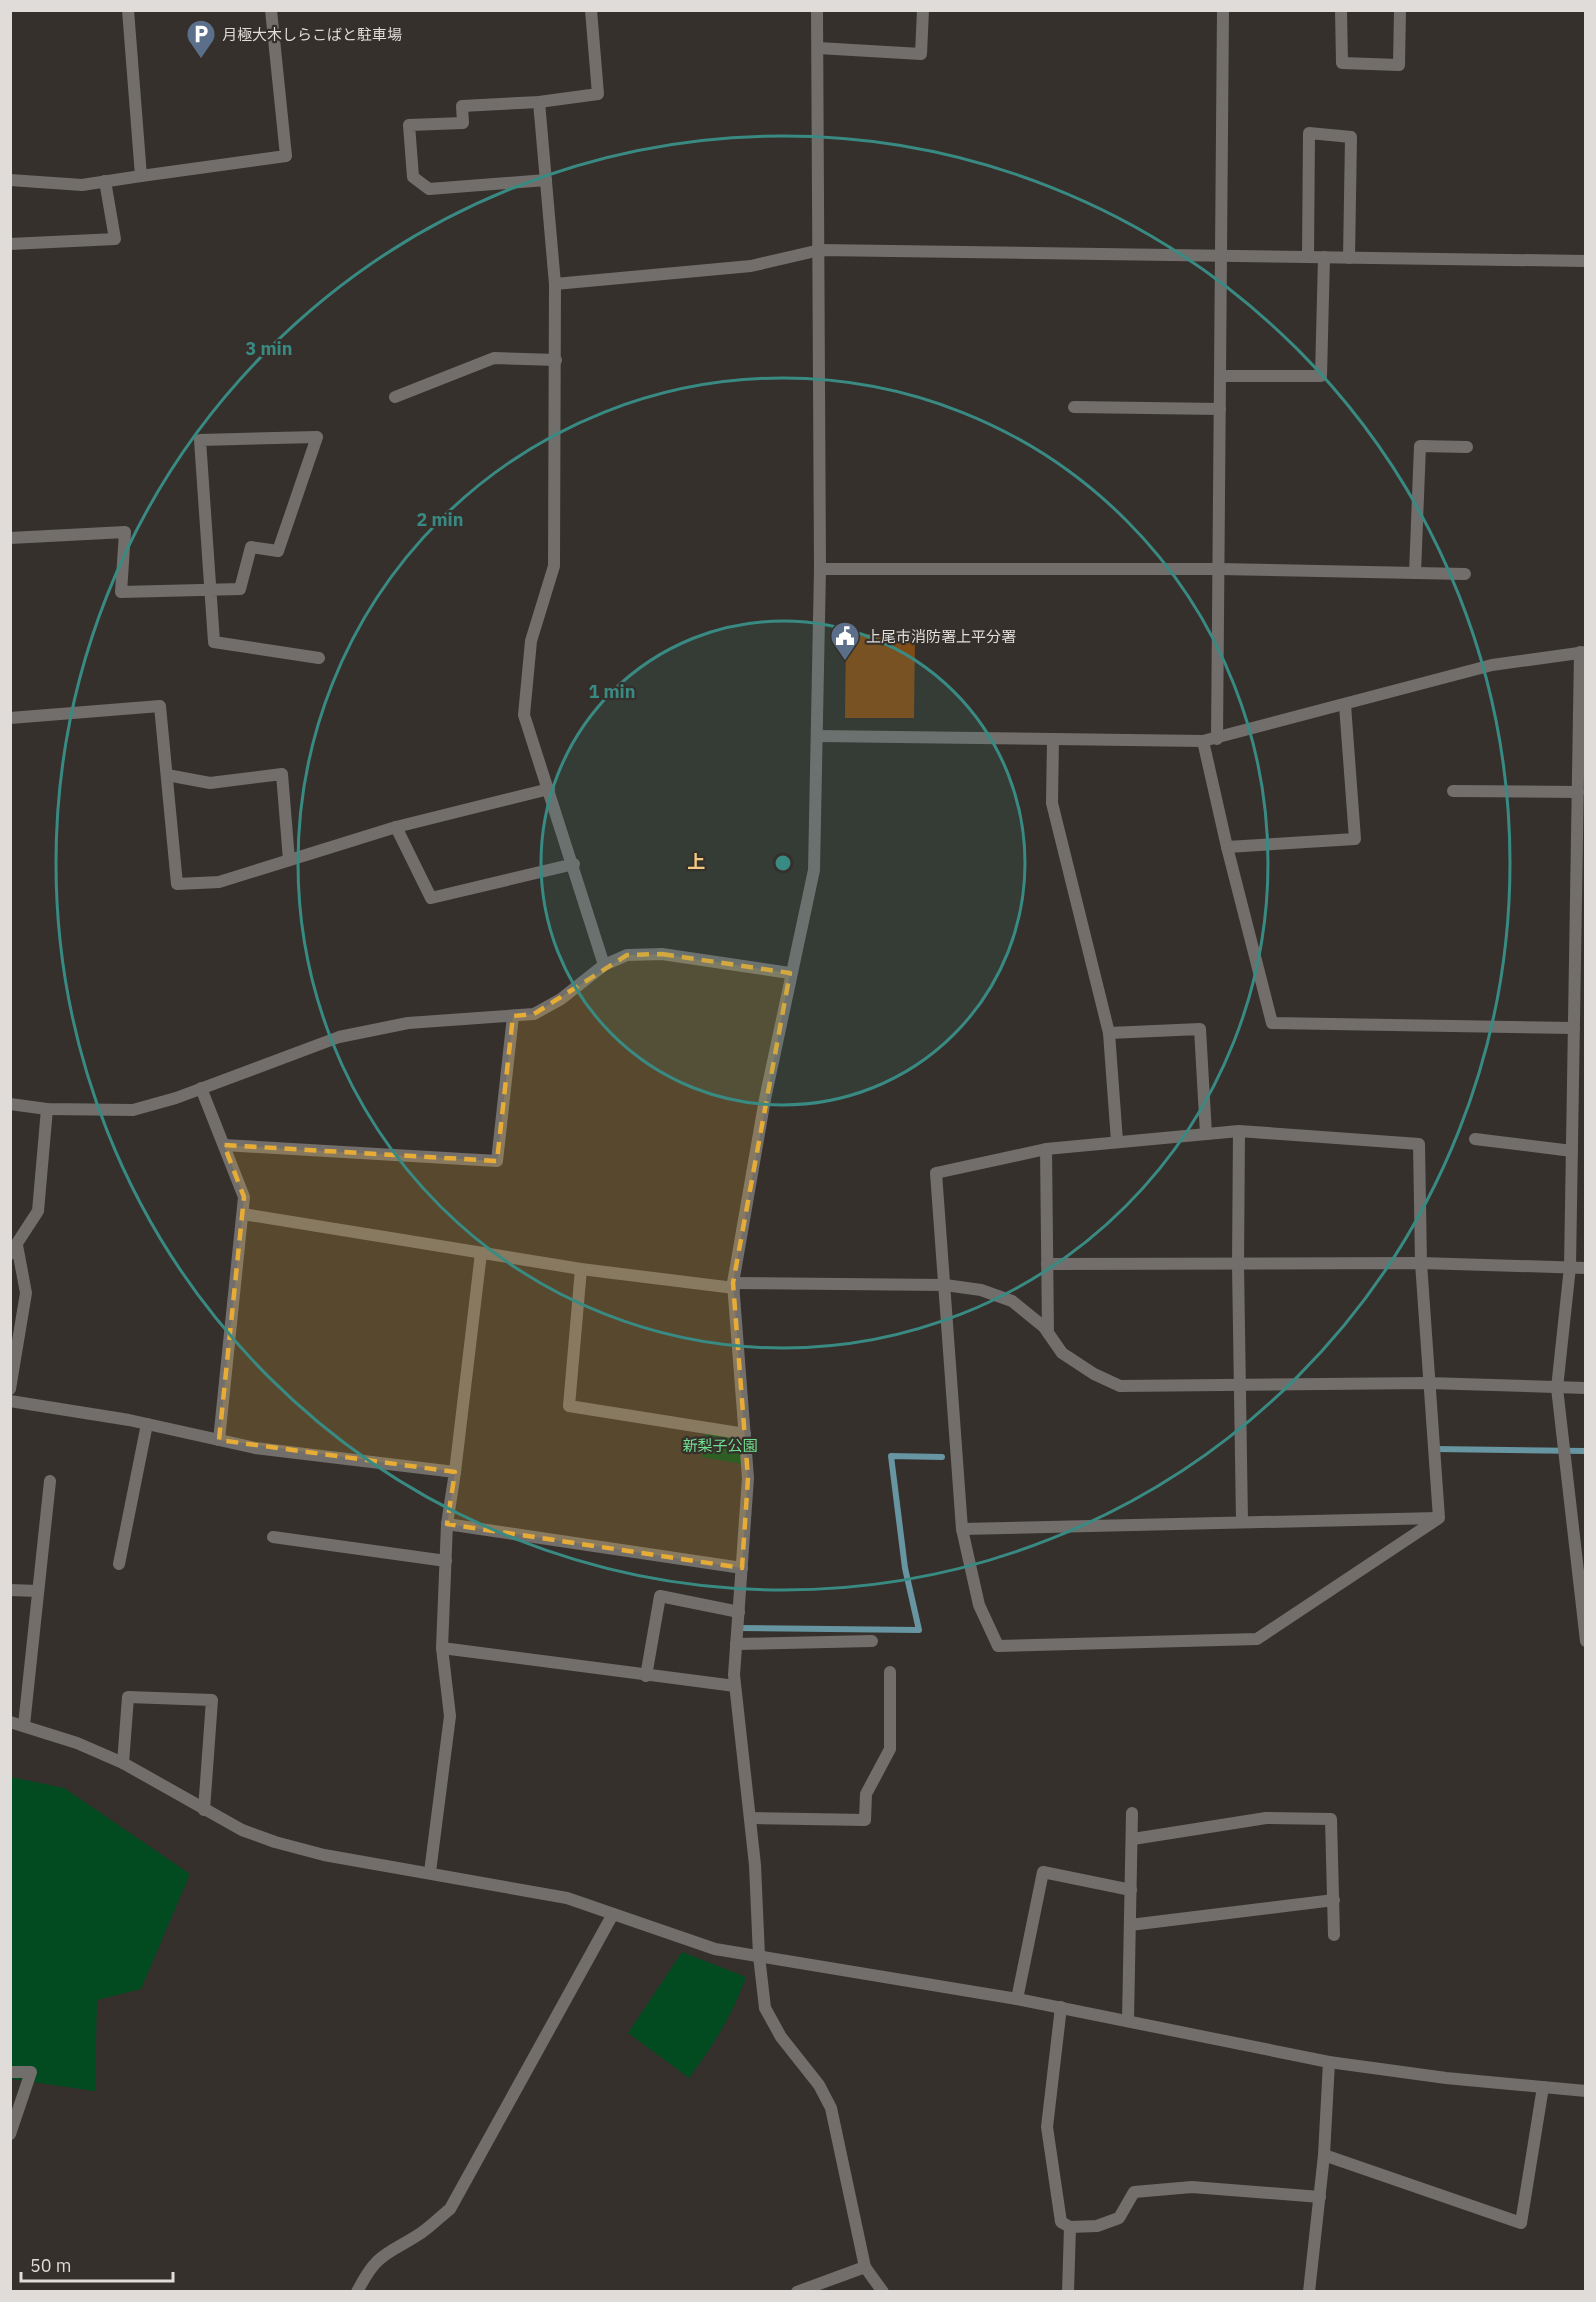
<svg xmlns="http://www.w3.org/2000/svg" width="1596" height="2302" font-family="'IBM Plex Sans','Noto Sans JP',sans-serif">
	<rect width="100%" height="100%" fill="#35302b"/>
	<g fill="#024b21">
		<path d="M 707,1426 L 745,1434 L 747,1465 L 702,1457 Z"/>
		<path d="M 11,1777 L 64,1788 L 190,1874 L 141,1989 L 97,2000 L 95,2091 L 11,2079 Z"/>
		<path d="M 682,1952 L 746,1977 C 733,2014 713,2046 689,2078 L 628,2033 Z"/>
	</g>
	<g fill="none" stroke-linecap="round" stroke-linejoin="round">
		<g stroke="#6795a1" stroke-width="6">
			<path d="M 1435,1449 L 1586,1451"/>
			<path d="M 737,1628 L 919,1630 L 905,1568 L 891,1456 L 942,1457"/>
		</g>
	</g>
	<path fill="#814b15" d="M 846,634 L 915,635 L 914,718 L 845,718 Z"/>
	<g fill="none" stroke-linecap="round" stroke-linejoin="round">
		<g stroke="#716e6c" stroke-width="12">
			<path d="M 1341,10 L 1342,63 L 1399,65 L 1400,10"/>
			<path d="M 818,48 L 921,54 L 923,10"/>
			<path d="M 539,102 L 555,284 L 554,566 L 531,641 L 524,715 L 604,965"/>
			<path d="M 141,176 L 286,156 L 271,10"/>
			<path d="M 10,180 L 82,185 L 141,176 L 128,10"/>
			<path d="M 546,180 L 429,189 L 413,177 L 409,125 L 463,123 L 462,106 L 539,102 L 598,94 L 591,10"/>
			<path d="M 10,244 L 115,239 L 105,181"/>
			<path d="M 1308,257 L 1309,133 L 1351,137 L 1349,258"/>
			<path d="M 555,284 L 751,266 L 820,250 L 1586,261"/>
			<path d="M 1220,376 L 1321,376 L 1324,257"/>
			<path d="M 395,397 L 494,358 L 556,360"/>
			<path d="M 1074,407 L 1220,409"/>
			<path d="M 10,538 L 125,532 L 121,592 L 240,589 L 251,547 L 278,551 L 317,437 L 200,440 L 214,642 L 319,658"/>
			<path d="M 820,569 L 1219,569 L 1465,574"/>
			<path d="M 1415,573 L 1420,446 L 1467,447"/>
			<path d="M 1580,652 L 1570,1267 L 1557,1388 L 1586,1641"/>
			<path d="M 10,718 L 160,706 L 177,884 L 219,882 L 396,827 L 549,789"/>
			<path d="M 818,736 L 1203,741 L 1492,665 L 1586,652"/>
			<path d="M 1053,739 L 1052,803 L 1109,1033 L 1117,1141"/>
			<path d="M 1217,739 L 1223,10"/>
			<path d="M 1203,741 L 1227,847 L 1272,1023 L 1574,1028"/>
			<path d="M 167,775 L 210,783 L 282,774 L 289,860"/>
			<path d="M 1453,791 L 1578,792"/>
			<path d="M 396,827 L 431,898 L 574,864"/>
			<path d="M 1227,847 L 1355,839 L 1345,705"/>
			<path d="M 1109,1033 L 1200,1029 L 1206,1134"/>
			<path d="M 201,1088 L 244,1197 L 219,1440"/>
			<path d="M 10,1104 L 47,1109 L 133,1110 L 176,1098 L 339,1037 L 408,1023 L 534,1014 L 561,999 L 604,965 L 627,955 L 662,954 L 790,973"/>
			<path d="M 1239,1131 L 1419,1144 L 1421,1263 L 1439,1518 L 1257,1639 L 998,1646 L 979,1605 L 962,1529 L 936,1173 L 1046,1149 Z"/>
			<path d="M 1239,1131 L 1238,1265 L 1242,1521"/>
			<path d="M 1475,1139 L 1572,1151"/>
			<path d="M 224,1145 L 497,1161 L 513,1016"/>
			<path d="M 1046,1149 L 1048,1333"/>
			<path d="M 243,1214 L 581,1269 L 734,1288"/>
			<path d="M 10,1254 L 38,1211 L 47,1109"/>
			<path d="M 1047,1264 L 1421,1263 L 1586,1268"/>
			<path d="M 581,1269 L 569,1406 L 745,1434"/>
			<path d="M 733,1283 L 945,1285 L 981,1290 L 1012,1301 L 1044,1327 L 1062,1353 L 1094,1374 L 1120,1386 L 1428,1383 L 1586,1388"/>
			<path d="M 10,1389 L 26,1293 L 17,1245"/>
			<path d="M 10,1401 L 129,1420 L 255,1448 L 455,1472 L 447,1524 L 442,1648 L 450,1716 L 430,1872"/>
			<path d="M 455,1472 L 481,1253"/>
			<path d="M 447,1524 L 742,1568"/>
			<path d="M 962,1529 L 1438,1518"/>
			<path d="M 273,1537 L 446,1561"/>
			<path d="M 119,1564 L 147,1424"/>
			<path d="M 10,1590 L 38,1591"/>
			<path d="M 736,1644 L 872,1641"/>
			<path d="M 442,1648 L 735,1686"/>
			<path d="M 646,1676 L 660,1596 L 739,1612"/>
			<path d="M 10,1722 L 77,1743 L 123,1763 L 242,1830 L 275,1842 L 324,1855 L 567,1898 L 715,1949 L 1017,1999 L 1329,2062 L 1446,2078 L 1586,2091"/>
			<path d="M 24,1725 L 50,1481"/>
			<path d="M 123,1763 L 128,1697 L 212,1700 L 204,1810"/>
			<path d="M 750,1818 L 865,1820 L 866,1794 L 890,1749 L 890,1672"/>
			<path d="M 1133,1839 L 1266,1818 L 1331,1819 L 1334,1935"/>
			<path d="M 1130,1925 L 1334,1900"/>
			<path d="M 1017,1999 L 1043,1872 L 1131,1890"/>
			<path d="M 1061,2007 L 1047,2127 L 1061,2222 L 1070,2227 L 1068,2292"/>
			<path d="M 1128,2020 L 1132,1813"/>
			<path d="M 10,2072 L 31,2072 L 10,2134"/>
			<path d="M 1324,2155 L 1521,2223 L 1543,2087"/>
			<path d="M 1070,2227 L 1097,2226 L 1119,2218 L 1134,2192 L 1192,2187 L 1320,2197"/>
			<path d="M 865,2267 L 883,2292"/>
			<path d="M 357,2292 C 378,2251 386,2256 421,2233 C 431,2226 440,2217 450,2209 L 613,1914"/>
			<path d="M 1309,2292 L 1324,2155 L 1329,2062"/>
		</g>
		<path stroke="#716e6c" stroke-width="12" d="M 797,2292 L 865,2267 L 831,2108 L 819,2085 L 781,2037 L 765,2008 L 759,1956 L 755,1865 L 734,1675 L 748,1478 L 733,1283 L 765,1099 L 814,870 L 820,569 L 817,10"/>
	</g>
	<path fill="#e7ac36" fill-opacity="0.2" stroke="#e7ac36" stroke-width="4.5" stroke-dasharray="12 8" stroke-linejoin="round" d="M 662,954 L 790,973 L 733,1283 L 748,1478 L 742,1568 L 447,1524 L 455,1472 L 219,1440 L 244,1197 L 224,1145 L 497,1161 L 513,1016 L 534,1014 L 627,955 Z"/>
	<circle cx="783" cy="863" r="242" fill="#398a83" fill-opacity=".12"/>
	<g fill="none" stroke="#398a83" stroke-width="3">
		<circle cx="783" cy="863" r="242"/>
		<circle cx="783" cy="863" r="485"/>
		<circle cx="783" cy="863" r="727"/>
	</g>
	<defs>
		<g id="parking-pin" transform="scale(1.5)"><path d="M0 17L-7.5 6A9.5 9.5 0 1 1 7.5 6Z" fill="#5c6f8a" stroke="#35302b"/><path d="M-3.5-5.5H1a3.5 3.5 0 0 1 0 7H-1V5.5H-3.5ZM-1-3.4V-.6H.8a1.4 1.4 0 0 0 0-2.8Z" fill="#fff"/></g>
		<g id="civic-pin" transform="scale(1.5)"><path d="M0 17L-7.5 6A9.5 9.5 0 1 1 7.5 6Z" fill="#5c6f8a" stroke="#35302b"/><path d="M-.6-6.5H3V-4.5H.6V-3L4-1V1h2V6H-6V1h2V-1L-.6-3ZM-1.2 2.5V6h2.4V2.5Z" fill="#fff"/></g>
	</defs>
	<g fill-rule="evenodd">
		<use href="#parking-pin" x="201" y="34"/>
		<use href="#civic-pin" x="845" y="636"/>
	</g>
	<g text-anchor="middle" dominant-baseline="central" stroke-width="4.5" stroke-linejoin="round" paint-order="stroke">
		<g font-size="15" fill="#dfdcd9" stroke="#35302b" text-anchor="start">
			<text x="222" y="34">月極大木しらこばと駐車場</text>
			<text x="866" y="636">上尾市消防署上平分署</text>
		</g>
		<g font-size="15" fill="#70df8f" stroke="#35302b">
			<text x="720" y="1445">新梨子公園</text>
		</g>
		<g font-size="18" font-weight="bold" fill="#f2c982" stroke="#35302b">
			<text x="696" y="861">上</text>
		</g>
	</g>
	<circle cx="783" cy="863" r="9" fill="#398a83" stroke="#35302b" stroke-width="3"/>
	<g font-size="18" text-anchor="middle" font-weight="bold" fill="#398a83" stroke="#35302b" stroke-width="4.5" stroke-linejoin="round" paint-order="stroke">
		<text x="269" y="355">3 min</text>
		<text x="440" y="526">2 min</text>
		<text x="612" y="698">1 min</text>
	</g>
	<rect width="1596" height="2302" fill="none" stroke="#dfdcd9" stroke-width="24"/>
	<path d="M21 2272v9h152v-9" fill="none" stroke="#dfdcd9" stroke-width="3"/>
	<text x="30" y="2272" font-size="18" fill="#dfdcd9" stroke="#35302b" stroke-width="4.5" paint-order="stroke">50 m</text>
</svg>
